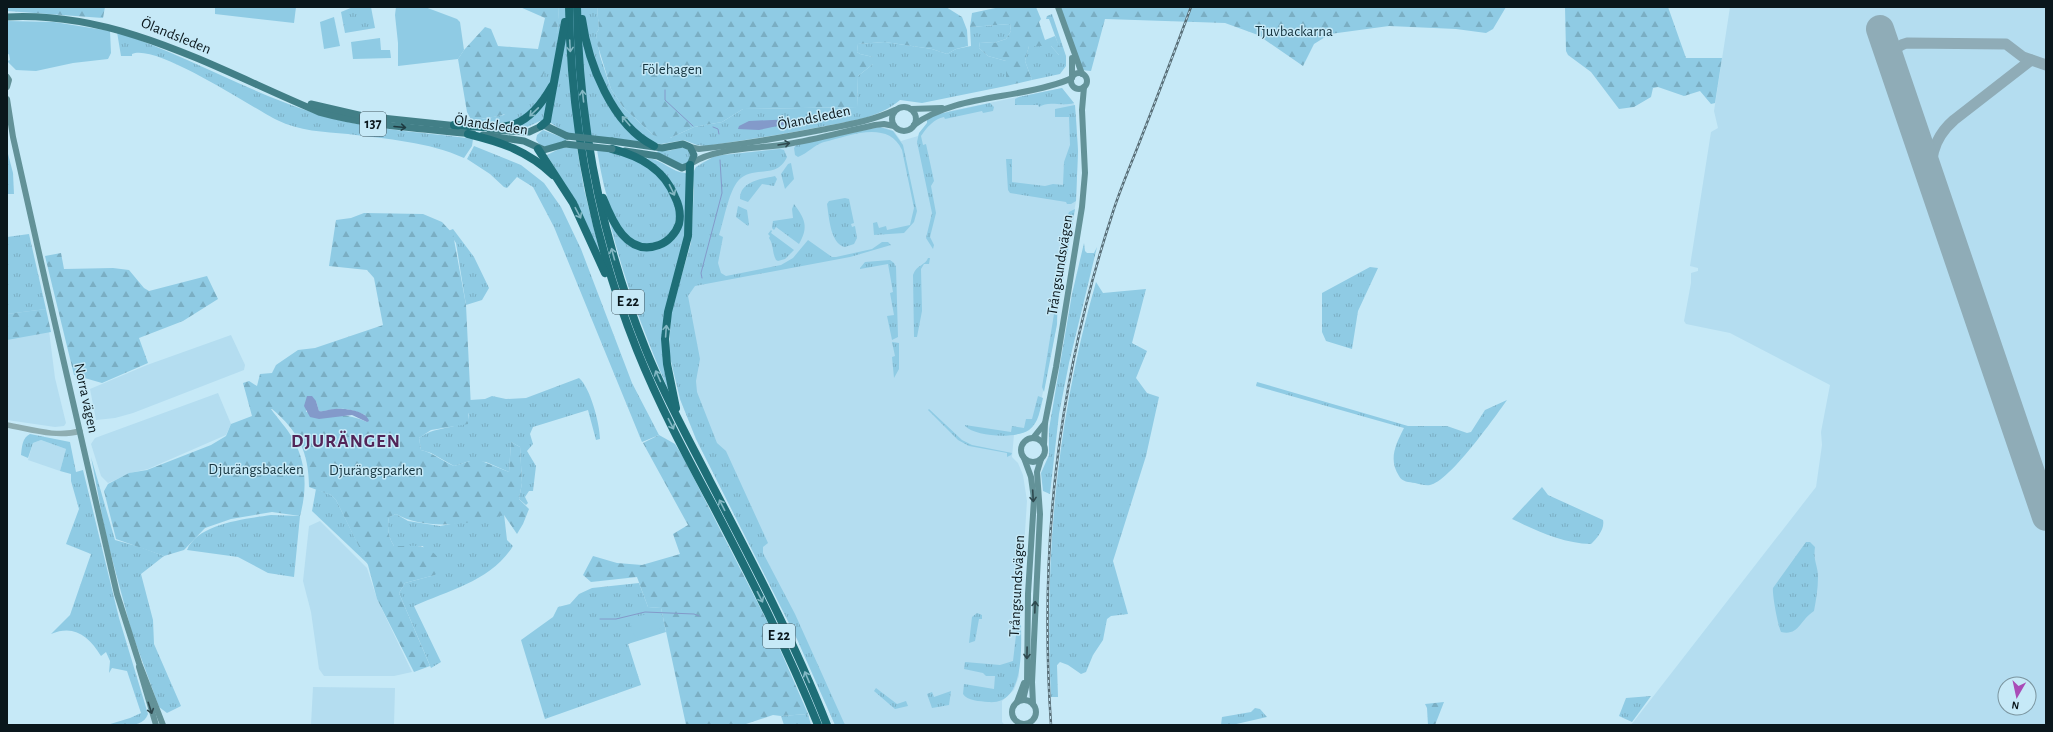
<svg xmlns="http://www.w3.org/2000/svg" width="2053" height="732" font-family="'Alegreya Sans',sans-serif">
	<defs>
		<pattern id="grass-tufts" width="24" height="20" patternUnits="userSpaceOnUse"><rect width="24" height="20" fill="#8fcbe4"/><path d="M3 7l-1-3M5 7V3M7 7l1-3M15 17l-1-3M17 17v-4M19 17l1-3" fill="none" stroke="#7aaec3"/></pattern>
		<pattern id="forest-firs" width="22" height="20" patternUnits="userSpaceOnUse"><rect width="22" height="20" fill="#8fcbe4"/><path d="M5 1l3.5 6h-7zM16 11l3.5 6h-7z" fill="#7aaec3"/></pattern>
	</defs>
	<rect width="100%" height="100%" fill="#c6e9f7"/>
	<g fill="#b4ddf0" fill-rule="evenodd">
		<path d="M 1730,7 L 2046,7 L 2046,725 L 1631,725 L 1816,487 L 1822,445 L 1821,432 L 1830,385 L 1730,333 L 1686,324 L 1684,321 L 1691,283 L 1691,273 L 1698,271 L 1698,268 L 1690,266 L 1711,132 L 1718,128 L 1714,111 ZM 2005,684 L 2029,684 L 2029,708 L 2005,708 Z"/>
		<path d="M 1062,88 L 1074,103 L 1076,116 L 1078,151 L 1076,201 L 1059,299 L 1057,324 L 1038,416 L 1029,430 L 1014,434 L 1012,457 L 1018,463 L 1023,475 L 1027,501 L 1020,609 L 1019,676 L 1014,690 L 1002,701 L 1002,722 L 1005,725 L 835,725 L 797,639 L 696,439 L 680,399 L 681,278 L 691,243 L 694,190 L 693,173 L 696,167 L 703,162 L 723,155 L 774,149 L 873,128 L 887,128 L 894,131 L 901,141 L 918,136 L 927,123 L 927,119 L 950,111 Z"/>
		<path d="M 7,242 L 47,315 L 55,378 L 66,423 L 64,426 L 55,427 L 7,420 Z"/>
		<path d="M 231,335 L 245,365 L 244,370 L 133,413 L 115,418 L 96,420 L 90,389 L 147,365 Z"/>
		<path d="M 218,393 L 231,424 L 226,435 L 148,469 L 130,473 L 113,481 L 108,483 L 101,476 L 91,444 L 95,438 Z"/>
		<path d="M 41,440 L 66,449 L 60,471 L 28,460 L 33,443 Z"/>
		<path d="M 320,521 L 367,568 L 377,599 L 412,672 L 394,676 L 324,676 L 319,669 L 311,612 L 303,581 L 309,526 Z"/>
		<path d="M 313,687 L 395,688 L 394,725 L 311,725 Z"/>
	</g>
	<g fill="url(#grass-tufts)">
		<path d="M 353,7 L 371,7 L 375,28 L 345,33 L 341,12 Z"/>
		<path d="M 559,7 L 597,7 L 599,29 L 596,34 L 600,56 L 611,89 L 623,107 L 653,135 L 670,138 L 694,127 L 722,122 L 743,109 L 857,107 L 858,76 L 873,64 L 873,57 L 860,54 L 857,52 L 858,44 L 885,42 L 932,49 L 947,54 L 956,49 L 971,46 L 970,27 L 1010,24 L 1011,31 L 1006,39 L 994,43 L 980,42 L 979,48 L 988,56 L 1006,61 L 1006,86 L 922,103 L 900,100 C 879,118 851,121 825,126 C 785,134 746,140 706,146 L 697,145 L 684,140 L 661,144 L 566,133 L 551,123 L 540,121 L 523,129 L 478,125 L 481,119 L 504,115 L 557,32 Z"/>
		<path d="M 1052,14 L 1066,56 L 1066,66 L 1060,74 L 1032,80 L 1025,61 L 1029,46 L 1051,46 L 1059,55 L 1062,55 L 1049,19 L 1046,19 L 1047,16 Z"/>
		<path d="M 117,32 C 183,54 243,89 308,111 C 362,130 417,131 473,139 L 472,146 L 464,158 C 429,142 387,139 348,134 C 324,132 299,131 277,120 C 251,107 156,43 132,54 L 132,56 L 121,56 Z"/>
		<path d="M 1062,88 L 1074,103 C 1061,107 1049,100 1039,107 L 1038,105 L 1015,105 L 1015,99 L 1019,97 Z"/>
		<path d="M 990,103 L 994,107 L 993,111 L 983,113 L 982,111 L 945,119 L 944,117 C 934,119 927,127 921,136 L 923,145 L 926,144 L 934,181 L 931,186 L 936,213 L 930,237 L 934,245 L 933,249 L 926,238 L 932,213 L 917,142 L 919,133 L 927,123 L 927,119 L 934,115 Z"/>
		<path d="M 1075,105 L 1078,151 L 1076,201 L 1071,204 L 1067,204 L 1066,202 L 1010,193 L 1008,190 L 1006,159 L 1012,159 L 1012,182 L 1045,186 L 1053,184 L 1063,185 L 1064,162 L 1070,145 L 1069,117 L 1055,117 L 1055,109 Z"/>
		<path d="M 880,127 L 893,131 L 903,145 L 917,211 L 914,222 L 904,233 L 874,235 L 873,223 L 877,222 L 879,228 L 886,226 L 887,230 L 910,225 L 914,208 L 902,150 C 888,119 849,136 824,142 C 814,145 808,153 798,157 L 795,155 L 794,148 L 797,144 Z"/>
		<path d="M 543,130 L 566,139 L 566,142 C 557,141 548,149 540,145 L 536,140 L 537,135 Z"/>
		<path d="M 474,146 L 521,165 L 544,183 L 561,207 L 581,249 L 632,383 L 659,435 L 642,442 L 554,227 L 533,187 L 517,177 L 507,188 L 504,187 L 490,174 L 467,159 Z"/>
		<path d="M 561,148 L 577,148 L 584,189 L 600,254 L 572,196 L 547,155 Z"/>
		<path d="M 680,148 L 685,148 L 689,151 L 691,158 L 686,164 C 676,165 668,155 657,153 L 658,150 L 668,151 Z"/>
		<path d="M 780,149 L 784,150 L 787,157 C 777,179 756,166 741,178 C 729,187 724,221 719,235 L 723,237 L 718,263 L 721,273 L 726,276 L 781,265 L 793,258 L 808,240 L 832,257 L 836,257 L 872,249 L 882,242 L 888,242 L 891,245 L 850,257 L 695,286 L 688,296 L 700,359 L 696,381 L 697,392 L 717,443 L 726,451 L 768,543 L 763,547 L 763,553 L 795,614 L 845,725 L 835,725 L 797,639 L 696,439 L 680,399 L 669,353 L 671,313 L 691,243 L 694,190 L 693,173 L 696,167 L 713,157 L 723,155 Z"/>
		<path d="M 7,150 L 13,173 L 14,194 L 7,194 Z"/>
		<path d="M 597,150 C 612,152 630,155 644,163 C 665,176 691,217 666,237 C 659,242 652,245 643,244 C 636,242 627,238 623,232 C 607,208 602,178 597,150 Z"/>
		<path d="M 649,158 C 664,161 671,172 686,173 L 687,197 L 686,231 L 669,296 L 668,389 C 644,334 623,277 609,219 L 620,238 L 657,249 L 683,220 L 655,164 L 647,159 Z"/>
		<path d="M 791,163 L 794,179 L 785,189 L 781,174 L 788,164 Z"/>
		<path d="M 775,176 L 777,179 L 774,186 L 762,184 L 748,202 L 740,199 C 740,181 762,179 775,176 Z"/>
		<path d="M 845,198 L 849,199 L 854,223 L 851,224 L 852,227 L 855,226 L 857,238 L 854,244 L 845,247 C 830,244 829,216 827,204 L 829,201 Z"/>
		<path d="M 794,204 C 805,219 809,227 799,244 L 776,227 L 774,230 L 772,228 L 773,221 L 793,218 L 792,209 Z"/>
		<path d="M 738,206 L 747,210 L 749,224 L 748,226 L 736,217 Z"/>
		<path d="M 1075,209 L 1061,292 L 1059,302 L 1057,302 L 1057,279 L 1067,217 L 1069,212 Z"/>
		<path d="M 453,229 L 474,257 L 489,288 L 482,300 L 466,305 L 456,243 L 448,231 Z"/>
		<path d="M 771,230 L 772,231 L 771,233 L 794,250 L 785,259 L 778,261 L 776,260 C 772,253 774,245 769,238 L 770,236 L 768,234 Z"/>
		<path d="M 29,234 L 46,309 L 7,314 L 7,237 Z"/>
		<path d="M 1084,243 L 1085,251 L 1087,253 L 1094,253 L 1097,247 L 1069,363 L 1059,414 L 1050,494 L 1043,491 L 1041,473 L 1049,455 L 1049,429 L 1072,294 Z"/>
		<path d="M 928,258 L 930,258 L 929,264 L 924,264 L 921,269 L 922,311 L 917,337 L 914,337 L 913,275 C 916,265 926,265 928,258 Z"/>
		<path d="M 890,260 L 894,263 L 896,267 L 898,337 L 892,340 L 887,316 L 894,315 L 890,293 L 893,292 L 888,264 L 860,269 L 860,268 L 865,262 Z"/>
		<path d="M 1370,267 L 1378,268 L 1358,311 L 1352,349 L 1326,341 L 1322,332 L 1322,293 Z"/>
		<path d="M 1096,282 L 1103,293 L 1146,289 L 1132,343 L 1147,351 L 1136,378 L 1147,393 L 1159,397 L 1146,456 L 1113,561 L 1128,614 L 1111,616 L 1107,619 L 1103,640 L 1093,655 L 1086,672 L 1081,674 L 1068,665 L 1060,662 L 1057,665 L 1058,697 L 1051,697 C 1044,557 1057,417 1096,282 Z"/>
		<path d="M 1054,314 L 1057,315 L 1057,324 L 1044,392 L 1042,387 Z"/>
		<path d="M 892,342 L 899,343 L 899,369 L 894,378 L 892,357 L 895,356 Z"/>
		<path d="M 579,378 C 590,387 600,424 600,439 L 596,440 L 588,410 L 533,427 L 530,434 L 533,444 L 527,451 L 536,466 L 533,491 L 529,491 L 525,497 L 528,503 L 526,505 L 519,499 L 522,483 L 520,447 L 511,442 L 509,472 L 486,462 L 470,461 L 454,466 L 431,453 L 421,450 L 419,438 C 435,426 453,430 468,420 L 470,400 L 485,399 L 492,396 L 506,399 L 526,398 Z"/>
		<path d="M 1257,382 L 1408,426 L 1447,426 L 1467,433 L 1471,432 L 1485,410 L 1507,400 C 1495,417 1449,482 1430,485 C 1426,486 1419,484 1415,483 C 1409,482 1402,482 1399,476 C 1388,459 1396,444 1404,428 L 1256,386 Z"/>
		<path d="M 1038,396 L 1043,398 C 1040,409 1039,423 1029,430 C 1016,439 976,437 965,426 L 965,425 L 1011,432 L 1012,426 L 1024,428 L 1026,419 L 1032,419 Z"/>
		<path d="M 929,409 L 962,440 L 972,445 L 1012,453 L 1011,455 L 1007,457 L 1007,453 L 969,446 L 958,440 L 928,410 Z"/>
		<path d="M 30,434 L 70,442 L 76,472 L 83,470 L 119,618 L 148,714 C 143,729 120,725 107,725 L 130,718 L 141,713 L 127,671 L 112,668 L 109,673 L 110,661 L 106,652 L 101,656 C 89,636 74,624 51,634 L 70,615 L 91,554 L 66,544 L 79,509 L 71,481 L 71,474 L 60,471 L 66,449 L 41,440 L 33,443 L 28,458 L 21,455 C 22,447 22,438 30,434 Z"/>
		<path d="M 91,457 L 115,540 L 140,547 L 164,556 L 141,574 L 153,620 L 154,644 L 181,706 L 167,713 L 159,707 L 132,633 L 106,536 Z"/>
		<path d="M 1542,487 L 1548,495 L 1603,520 C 1605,529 1597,538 1591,544 C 1562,543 1537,531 1512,519 Z"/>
		<path d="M 316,489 L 331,495 L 336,500 L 368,564 L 312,511 Z"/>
		<path d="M 396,514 L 408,521 L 440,526 L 504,514 L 507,540 L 513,546 C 491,581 449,590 414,606 L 441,662 L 431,668 L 399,593 L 405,583 L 435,575 L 423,546 L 394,546 C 388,537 387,527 389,517 Z"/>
		<path d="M 271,515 L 300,516 L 294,577 L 268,573 L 238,557 L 187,550 C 198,523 246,519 271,515 Z"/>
		<path d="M 1806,542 L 1810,542 L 1815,547 C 1813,562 1818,565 1818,577 C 1818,589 1816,600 1814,611 C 1799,621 1799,636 1781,632 C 1778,626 1772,594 1773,588 Z"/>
		<path d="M 639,583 L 648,607 L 661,608 L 666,632 L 628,644 L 641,685 L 545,719 L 521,640 L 553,617 L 558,607 L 570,604 L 579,594 L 592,588 Z"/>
		<path d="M 1019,609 L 1021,610 C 1020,637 1029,706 988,702 C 980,701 967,701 963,694 L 964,684 L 994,689 L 995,676 L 986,676 L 983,673 L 964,669 L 965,662 L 1000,665 L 1013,661 Z"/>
		<path d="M 977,613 L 982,615 L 982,619 L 979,619 L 975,641 L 969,643 L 972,617 Z"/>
		<path d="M 876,688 L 897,704 L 906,701 L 908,706 L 895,709 L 874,691 Z"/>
		<path d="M 951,691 L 949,705 L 932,708 L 927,694 L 932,692 L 934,697 Z"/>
		<path d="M 1651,696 L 1632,722 L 1619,716 L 1626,698 Z"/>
		<path d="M 1255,708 L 1260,709 L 1267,717 L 1232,725 L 1221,725 L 1222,717 L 1251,712 Z"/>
		<path d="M 808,714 L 811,725 L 784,725 L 781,716 Z"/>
	</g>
	<g fill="url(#forest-firs)" fill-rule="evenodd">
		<path d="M 7,7 L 105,7 L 103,18 L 7,11 Z"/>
		<path d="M 520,7 L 559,7 C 558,23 557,40 552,56 C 545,76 525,106 505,114 C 498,117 489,117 481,119 L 478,125 L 474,125 L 467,112 L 458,59 L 464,50 L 485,27 L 491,29 L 498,46 L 538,49 L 545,18 Z"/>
		<path d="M 597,7 L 946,7 L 962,17 L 967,30 L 968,46 L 956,49 L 947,54 L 932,49 L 885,42 L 858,44 L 857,52 L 860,54 L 873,57 L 873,64 L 858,76 L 857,107 L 743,109 L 722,122 L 694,127 L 670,138 L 662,138 L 653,135 L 623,107 L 611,89 L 597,43 L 596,34 L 599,29 Z"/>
		<path d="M 1000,7 L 1036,7 L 1041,19 L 1039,22 L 1045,40 L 1055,36 L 1063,55 L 1059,55 L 1051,46 L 1029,46 L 1025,61 L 1032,80 L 1006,86 L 1006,61 L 988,56 L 979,48 L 980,42 L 994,43 L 1006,39 L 1011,31 L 1010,24 L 970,27 L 972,13 Z"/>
		<path d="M 1058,7 L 1506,7 L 1493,29 L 1486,33 L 1456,29 L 1389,26 L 1330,34 L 1314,44 L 1303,66 L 1258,35 L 1225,23 L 1105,19 L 1091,71 L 1081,70 Z"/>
		<path d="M 1565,7 L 1668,7 L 1686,58 L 1722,58 L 1715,103 L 1711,104 L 1700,91 L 1684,96 L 1658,87 L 1653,88 L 1651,97 L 1634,107 L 1619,109 L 1591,72 L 1568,55 L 1566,51 Z"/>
		<path d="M 364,213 L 423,214 L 442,222 L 453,234 L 466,305 L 471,408 L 468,415 L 468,424 L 431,430 L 419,438 L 421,450 C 433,453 442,461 454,466 L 470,461 L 479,460 L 509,472 L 511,442 L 520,447 L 522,483 L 519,499 L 529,509 L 523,524 L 517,534 L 504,515 C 472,524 425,531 396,514 L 389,517 C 387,527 388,537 394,546 C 416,546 430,542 442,564 L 435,575 L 405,583 L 399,593 L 430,666 L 414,672 L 377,599 L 368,565 L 336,500 L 331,495 L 309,487 C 309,452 298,431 272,409 L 271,409 C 278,419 287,428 293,439 C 307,464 307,490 300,516 L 272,512 L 231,519 L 205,528 L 184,550 L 164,556 L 116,539 L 104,491 L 108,484 L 129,473 L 147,470 L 211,445 L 226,436 L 231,424 L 252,416 L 243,383 L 249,381 L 257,386 L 260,374 L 272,373 L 276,365 L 298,350 L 315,348 L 383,325 L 374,278 L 367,270 L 329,266 L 336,220 L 351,218 ZM 306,399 L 316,401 L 319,411 C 326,412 330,409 336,409 C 346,408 356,411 365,415 L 367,422 C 348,413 327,414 306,412 Z"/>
		<path d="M 61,253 L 64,269 L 113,268 L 129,270 L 144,288 L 149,291 L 207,276 L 218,299 L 183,321 L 139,338 L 148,363 L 102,383 L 74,375 L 45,256 Z"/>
		<path d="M 46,309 L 51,332 L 7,340 L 7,314 Z"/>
		<path d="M 659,435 L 675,444 L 683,457 L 772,631 L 808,714 L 781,716 L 773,715 L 743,725 L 686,725 L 661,608 L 648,607 L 637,577 L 591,582 L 583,575 L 593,556 L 617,563 L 642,565 L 680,554 L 673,534 L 688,525 L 643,443 Z"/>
		<path d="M 1444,702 L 1435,725 L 1428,725 L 1427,708 L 1425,704 Z"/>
	</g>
	<g fill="#8fcbe4">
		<path d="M 215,7 L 296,7 L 294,23 L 215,14 Z"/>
		<path d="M 396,7 L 425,7 L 457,19 L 460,22 L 464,50 L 458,59 L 398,66 L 398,43 L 395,15 Z"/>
		<path d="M 334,17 L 340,46 L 324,49 L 320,22 Z"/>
		<path d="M 7,21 L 54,22 L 110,31 L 111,53 L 108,59 L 73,63 L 36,71 L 16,70 L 7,61 L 10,60 L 9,54 L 7,55 Z"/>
		<path d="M 380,38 L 381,50 L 390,50 L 391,58 L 353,59 L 351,42 Z"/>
		<path d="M 648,614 L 660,615 L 661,626 C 655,633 646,639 636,637 L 632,632 L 630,618 Z"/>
	</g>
	<g fill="#839aca">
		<path d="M 815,118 L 759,130 L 738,129 L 739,126 L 749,121 Z"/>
		<path d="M 307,396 L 312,396 L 316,401 L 319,411 C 325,412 329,409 335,409 C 344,408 367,411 369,421 L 367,422 L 352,415 L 319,419 L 310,417 L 304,406 Z"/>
	</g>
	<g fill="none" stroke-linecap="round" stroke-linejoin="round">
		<g stroke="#839aca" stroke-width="1">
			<path d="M 665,90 L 665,100 L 693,126"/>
			<path d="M 713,127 L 718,129 L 719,134"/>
			<path d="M 702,278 L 701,273 L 722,193 L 720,160"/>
			<path d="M 600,619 L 616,619 L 645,612 L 694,614 L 699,616"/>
		</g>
		<g stroke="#8facb7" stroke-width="11">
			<path d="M 1894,69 C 1891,57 1894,46 1907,43 L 2006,44 L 2023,57 L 2046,65"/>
			<path d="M 1934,189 C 1928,162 1932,139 1954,120 L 2031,60"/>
		</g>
		<path stroke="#8facb7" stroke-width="28" d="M 1880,29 L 2046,517"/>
		<path stroke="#8eadb1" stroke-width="5.5" d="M 7,425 C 30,429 57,438 80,431"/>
		<g stroke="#639298" stroke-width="6">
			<path d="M 1058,7 L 1082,74"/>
			<circle cx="1079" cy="81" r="8"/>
			<path d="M 7,77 L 9,80 L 7,87"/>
			<path d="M 1072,77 L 1072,58"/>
			<path d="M 7,99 L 13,137 L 48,293 L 117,594 L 139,663 L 163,725"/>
			<circle cx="904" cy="119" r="12"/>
			<path d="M 911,109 L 942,108"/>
			<path d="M 914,125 C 952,97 1005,99 1049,86 C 1057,84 1064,82 1072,78"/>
			<path d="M 690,147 L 699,149 C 740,145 780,138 821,130 C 846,125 872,121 895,110"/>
			<path d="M 692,163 C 716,147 759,149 788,144 C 817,139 846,131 875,125 L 884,124 L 894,126"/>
			<path d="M 1033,438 L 1045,423"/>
			<circle cx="1033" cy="450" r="12"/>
			<path d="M 1044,444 L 1045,423 L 1056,367 L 1082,207 L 1085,173 L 1082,110 L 1084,87"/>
			<path d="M 139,667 L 156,725"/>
			<circle cx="1024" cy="712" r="12"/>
			<path d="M 1023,700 L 1027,683 L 1028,594 L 1034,499 L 1031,477 L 1024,458"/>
			<path d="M 1017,702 L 1024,683"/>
			<path d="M 1033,704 L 1032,682 L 1040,514 L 1037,472 L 1041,459"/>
		</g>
		<g stroke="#427f87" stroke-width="7">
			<path d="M 7,17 C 120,11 218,70 319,112 C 370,126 420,128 473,134"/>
			<path d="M 311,104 L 363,116 L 458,126"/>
			<path d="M 490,130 L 529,132 L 544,125 L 567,136"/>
			<path d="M 483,135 L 524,141 L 544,150 L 565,144"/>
			<path d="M 612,141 L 662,148 L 683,144 L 690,147 L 694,155 L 690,165 L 682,168 L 658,156 L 625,151"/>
		</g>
		<g stroke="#1e6e77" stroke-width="8">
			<path d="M 569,7 C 571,125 593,240 637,350 C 659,405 687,457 715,509 C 752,580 788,651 818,725"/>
			<path d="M 577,7 C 579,124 602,241 646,350 C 664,395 688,438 710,481 C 752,561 794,641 827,725"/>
			<path d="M 582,19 C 588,63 612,125 654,146"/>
			<path d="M 454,125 C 504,128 524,135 552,86"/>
			<path d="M 541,126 L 547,121 L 548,115 L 565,22"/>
			<path d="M 468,134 C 501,142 528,151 553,175"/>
			<path d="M 538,149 L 573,203 L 605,273"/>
			<path d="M 603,198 C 612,221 627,257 659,245 C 668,242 676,233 679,224 C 681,215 679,205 675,197 C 664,169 640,156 612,149"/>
			<path d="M 676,408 L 667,364 L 665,339 L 668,312 L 688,236 L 690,165"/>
		</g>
		<g stroke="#586e77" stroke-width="2.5">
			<path id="rail" d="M 1051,725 C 1039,549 1057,383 1112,215 C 1119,192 1129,169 1138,146 C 1156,100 1174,53 1191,7"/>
		</g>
		<use href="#rail" stroke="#c6e9f7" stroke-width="1" stroke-dasharray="3" stroke-linecap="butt"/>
		<g stroke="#427f87" stroke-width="7">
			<path d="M 567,136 L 612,141"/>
			<path d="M 565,144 L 612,149"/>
		</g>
	</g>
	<defs><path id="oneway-shaft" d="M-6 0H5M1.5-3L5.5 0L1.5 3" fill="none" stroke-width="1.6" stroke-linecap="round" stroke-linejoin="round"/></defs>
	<g stroke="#83b8c4">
		<use href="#oneway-shaft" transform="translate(570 46) rotate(87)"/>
		<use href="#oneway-shaft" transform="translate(583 96) rotate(-96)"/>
		<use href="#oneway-shaft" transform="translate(534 112) rotate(136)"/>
		<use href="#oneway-shaft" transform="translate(626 121) rotate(-130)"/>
		<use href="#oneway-shaft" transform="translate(672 190) rotate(64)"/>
		<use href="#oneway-shaft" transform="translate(578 213) rotate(62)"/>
		<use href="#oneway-shaft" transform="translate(613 254) rotate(-105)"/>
		<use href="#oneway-shaft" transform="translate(666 331) rotate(-86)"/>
		<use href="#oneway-shaft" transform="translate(658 376) rotate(-114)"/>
		<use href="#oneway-shaft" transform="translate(671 424) rotate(63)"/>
		<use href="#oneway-shaft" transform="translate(722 505) rotate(-117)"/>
		<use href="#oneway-shaft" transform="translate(760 597) rotate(63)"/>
		<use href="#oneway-shaft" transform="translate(807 677) rotate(-113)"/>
	</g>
	<use stroke="#1e3b41" href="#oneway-shaft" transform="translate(400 127) rotate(5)"/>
	<g stroke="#2e484e">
		<use href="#oneway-shaft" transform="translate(784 144) rotate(-9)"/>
		<use href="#oneway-shaft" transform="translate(1033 496) rotate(87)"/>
		<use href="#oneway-shaft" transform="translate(1035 607) rotate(-88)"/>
		<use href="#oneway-shaft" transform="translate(1027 653) rotate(91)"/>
		<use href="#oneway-shaft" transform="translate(150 708) rotate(72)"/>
	</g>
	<g text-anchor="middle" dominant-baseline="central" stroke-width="3" stroke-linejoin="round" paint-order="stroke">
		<g fill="#c6e9f7" stroke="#42565e" stroke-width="1">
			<rect x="360" y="112" width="26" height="24" rx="3"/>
			<rect x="612" y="290" width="32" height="24" rx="3"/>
			<rect x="763" y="624" width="32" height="24" rx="3"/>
		</g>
		<g font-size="14" font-weight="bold" fill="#0a171c">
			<text x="373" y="124">137</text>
			<text x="628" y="302">E 22</text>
			<text x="779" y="636">E 22</text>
		</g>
		<g font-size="15" fill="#163540" stroke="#c6e9f7">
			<text x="1294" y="31">Tjuvbackarna</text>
			<text x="672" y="69">Fölehagen</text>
			<text x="256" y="469">Djurängsbacken</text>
			<text x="376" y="470">Djurängsparken</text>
		</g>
		<g font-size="15" fill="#0a171c" stroke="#c6e9f7">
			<text transform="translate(176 36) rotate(22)">Ölandsleden</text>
			<text transform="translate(814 118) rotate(-12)">Ölandsleden</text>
			<text transform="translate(491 125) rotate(8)">Ölandsleden</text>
			<text transform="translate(1060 265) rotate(-81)">Trångsundsvägen</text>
			<text transform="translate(86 398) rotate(78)">Norra vägen</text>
			<text transform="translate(1017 586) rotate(-87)">Trångsundsvägen</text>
		</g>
		<g font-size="19" font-weight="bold" letter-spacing="1" fill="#522558" stroke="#c6e9f7">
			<text x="346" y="441">DJURÄNGEN</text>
		</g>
	</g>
	<rect width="2053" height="732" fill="none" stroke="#0a171c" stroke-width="16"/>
	<g transform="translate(2017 696) rotate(189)"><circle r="19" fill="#c6e9f7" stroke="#7b959f"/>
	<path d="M0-3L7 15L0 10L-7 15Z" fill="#a94cb7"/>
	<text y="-6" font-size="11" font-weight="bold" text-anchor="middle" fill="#0a171c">N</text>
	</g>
</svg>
